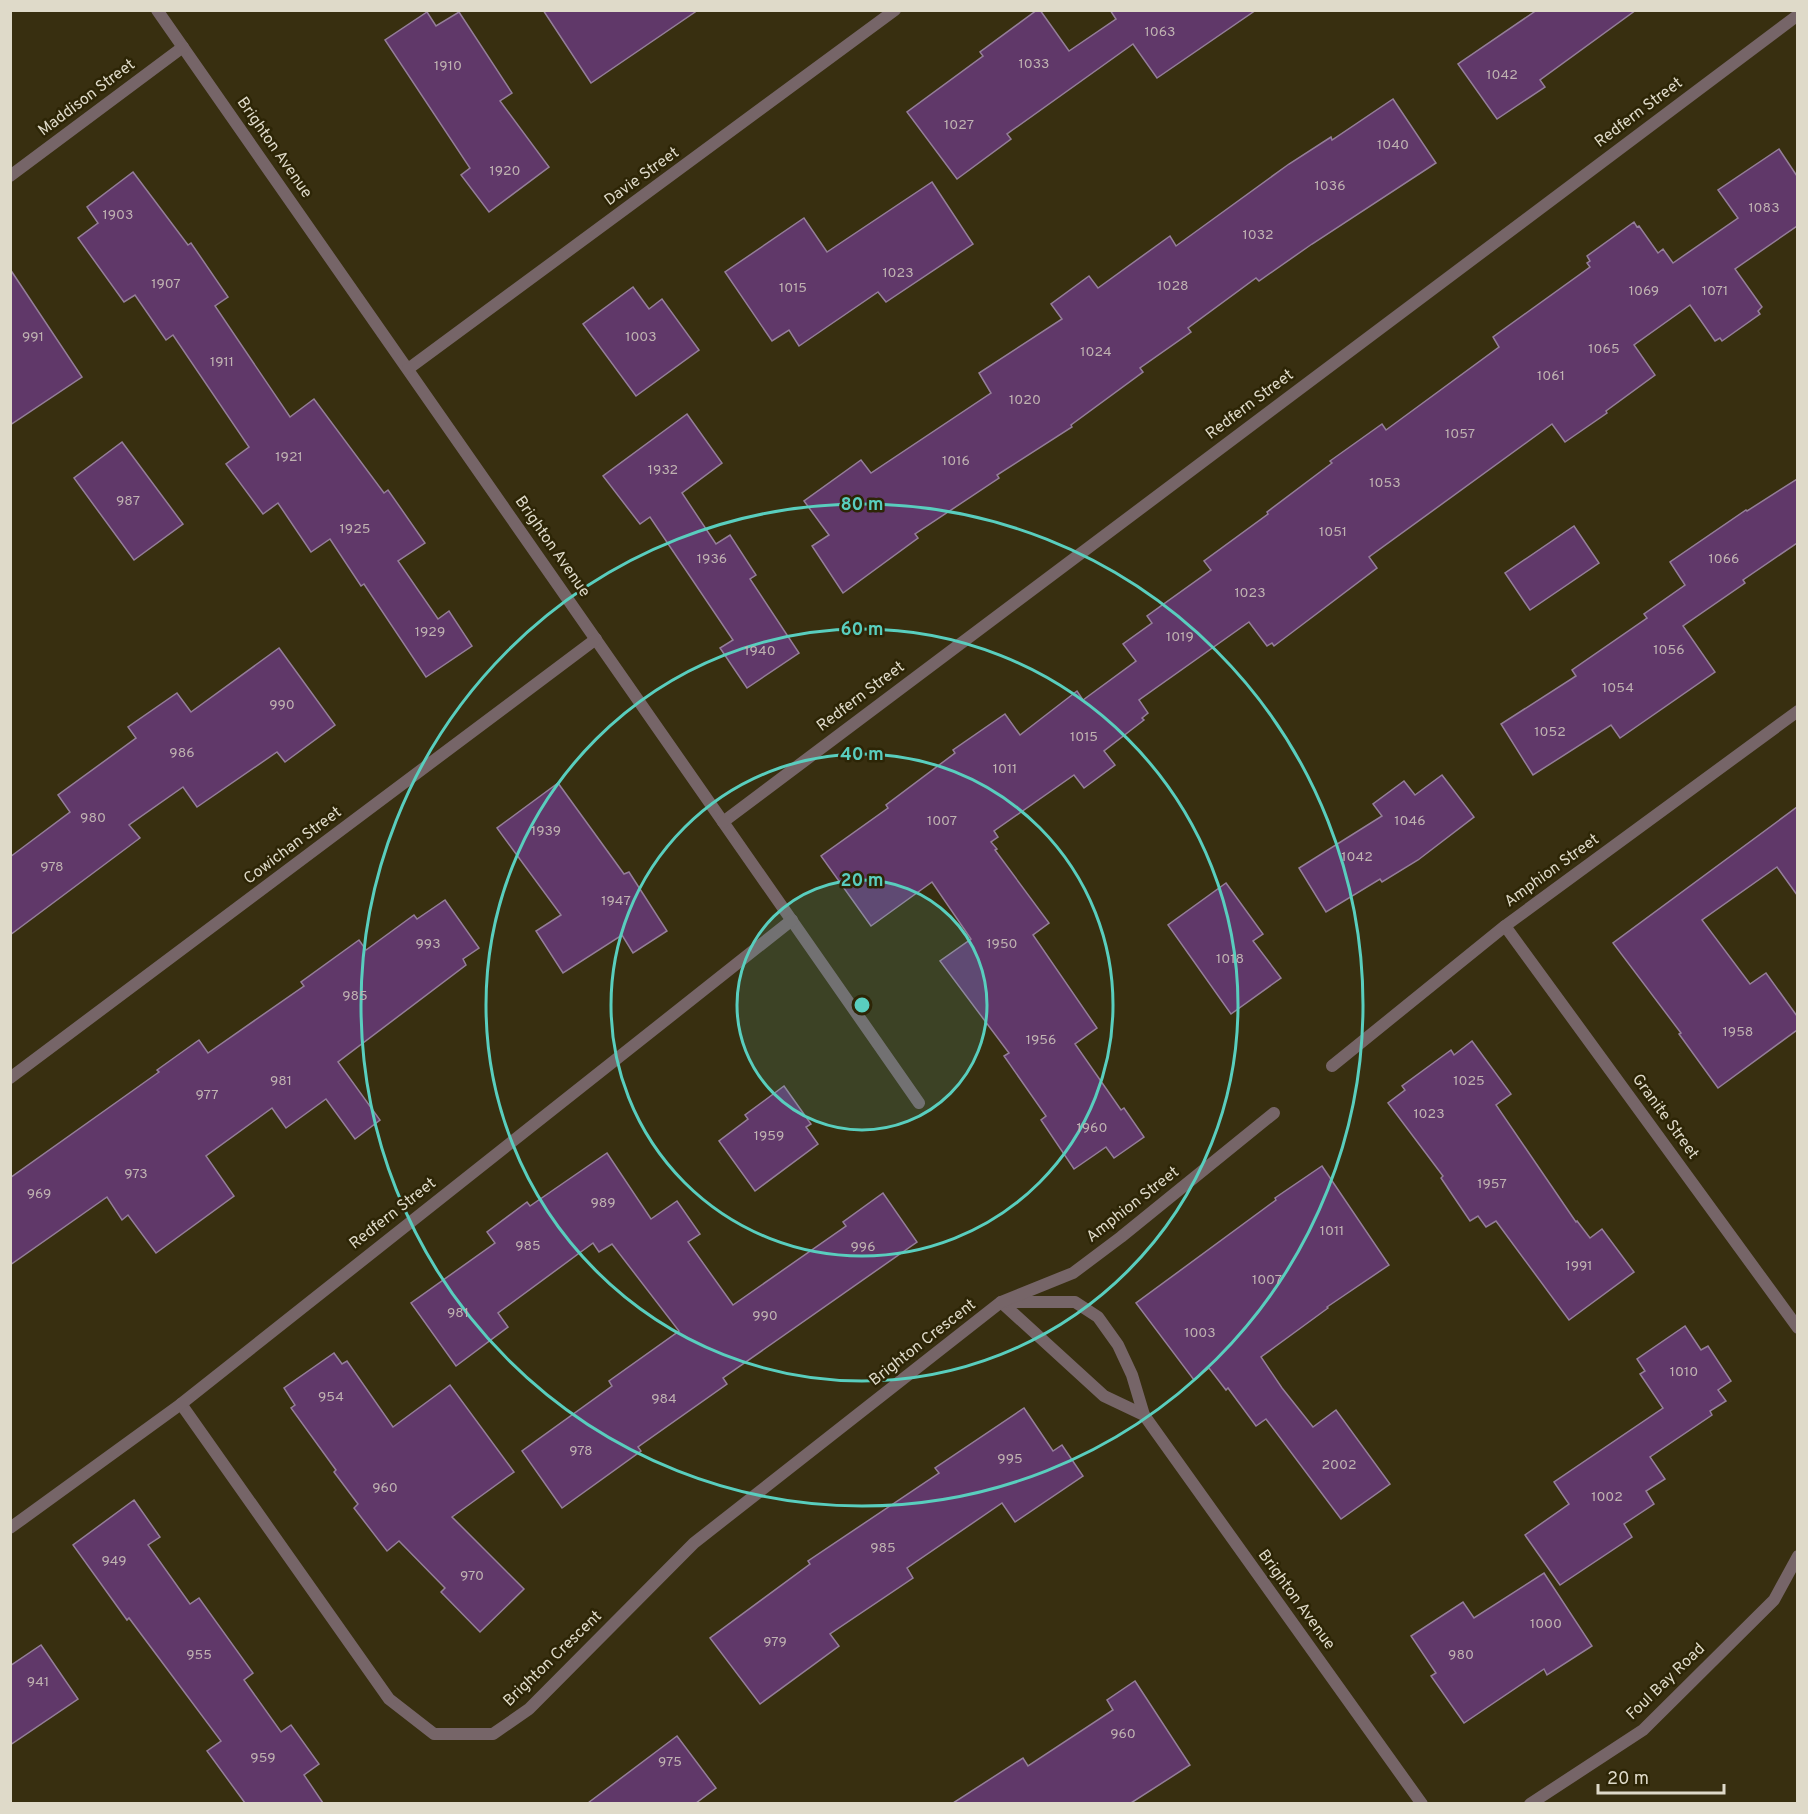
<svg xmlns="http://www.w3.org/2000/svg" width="1808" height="1814" font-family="Overpass,sans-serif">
	<rect width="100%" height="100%" fill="#382f10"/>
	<g fill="#603869" stroke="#947e99" stroke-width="1.5">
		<path d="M 543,10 L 698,10 L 591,83 Z"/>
		<path d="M 1037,10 L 1040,10 L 1069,51 L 1116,19 L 1110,10 L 1256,10 L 1157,78 L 1133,44 L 1007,134 L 1011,139 L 957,179 L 907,112 L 983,56 L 980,52 Z"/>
		<path d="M 1537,10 L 1636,10 L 1540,80 L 1545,87 L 1497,119 L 1458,64 Z"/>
		<path d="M 427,12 L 436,26 L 459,12 L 512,93 L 500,101 L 549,167 L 489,212 L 461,175 L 470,168 L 385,40 Z"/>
		<path d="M 1393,99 L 1436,163 L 1312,244 L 1259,281 L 1256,278 L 1188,328 L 1191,332 L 1140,368 L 1143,372 L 1071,425 L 1072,427 L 997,475 L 999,478 L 915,534 L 918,538 L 843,593 L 812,546 L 829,535 L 804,501 L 861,460 L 871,473 L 991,393 L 979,373 L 1062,319 L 1051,304 L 1089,276 L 1098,288 L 1170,236 L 1176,246 L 1289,164 L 1331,137 L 1332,140 Z"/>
		<path d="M 1779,149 L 1797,176 L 1797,226 L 1735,269 L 1762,307 L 1758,311 L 1760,314 L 1722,341 L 1720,338 L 1715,341 L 1690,305 L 1634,345 L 1655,375 L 1606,411 L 1607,413 L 1565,442 L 1552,424 L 1369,557 L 1377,568 L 1274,646 L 1272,643 L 1267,646 L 1249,622 L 1139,700 L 1148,713 L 1142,718 L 1144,720 L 1104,751 L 1115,765 L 1084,788 L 1074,775 L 994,831 L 998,837 L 991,842 L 997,849 L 995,850 L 1049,923 L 1033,935 L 1097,1028 L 1075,1044 L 1121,1110 L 1124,1108 L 1144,1137 L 1114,1158 L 1106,1147 L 1074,1169 L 1041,1120 L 1046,1116 L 1004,1056 L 1009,1053 L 940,961 L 971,939 L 932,882 L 871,926 L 821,856 L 888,808 L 886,805 L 955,753 L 953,750 L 1005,714 L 1020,735 L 1077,691 L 1083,700 L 1136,661 L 1123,644 L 1152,623 L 1147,616 L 1211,570 L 1204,561 L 1268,514 L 1267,512 L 1332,463 L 1330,461 L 1382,424 L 1386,430 L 1499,347 L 1493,337 L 1590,267 L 1587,263 L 1590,261 L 1587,256 L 1634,222 L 1637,227 L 1639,226 L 1658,253 L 1663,249 L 1673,263 L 1738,218 L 1718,190 Z"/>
		<path d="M 133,172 L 188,245 L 191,243 L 228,297 L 215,306 L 290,417 L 314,399 L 384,493 L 388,490 L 425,543 L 398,561 L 438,619 L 449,611 L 472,646 L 426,677 L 364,584 L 361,586 L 330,539 L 311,552 L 278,503 L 263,514 L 226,464 L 249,447 L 173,335 L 166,340 L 135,295 L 124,302 L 78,238 L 98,223 L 87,207 Z"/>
		<path d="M 932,182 L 973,244 L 886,302 L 878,292 L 799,346 L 789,330 L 772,341 L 725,272 L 804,218 L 827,252 Z"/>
		<path d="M 10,269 L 82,377 L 10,425 Z"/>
		<path d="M 633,287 L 649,309 L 662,299 L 699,350 L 636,396 L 583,324 Z"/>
		<path d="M 687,414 L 722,463 L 682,493 L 716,544 L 730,535 L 756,575 L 750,579 L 799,653 L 747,688 L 720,648 L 733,640 L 650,517 L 640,524 L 603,476 Z"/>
		<path d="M 122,442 L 183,524 L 134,560 L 74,478 Z"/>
		<path d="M 1797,479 L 1797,543 L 1743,580 L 1745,583 L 1683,626 L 1715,672 L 1620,738 L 1611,725 L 1533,775 L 1501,724 L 1576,676 L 1572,670 L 1647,618 L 1644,614 L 1685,585 L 1670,562 L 1746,510 L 1747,511 Z"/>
		<path d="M 1574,526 L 1599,563 L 1530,610 L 1505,573 Z"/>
		<path d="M 279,648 L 335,725 L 285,762 L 277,752 L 197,807 L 183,787 L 129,825 L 140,838 L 10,935 L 10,857 L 70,812 L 58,795 L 136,738 L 128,727 L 177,693 L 191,712 Z"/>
		<path d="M 1442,775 L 1474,817 L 1418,860 L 1382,882 L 1380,879 L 1326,912 L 1299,868 L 1382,816 L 1373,804 L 1404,781 L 1415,795 Z"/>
		<path d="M 558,783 L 624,874 L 629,872 L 667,931 L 633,953 L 622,935 L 563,973 L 536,931 L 561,915 L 497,828 Z"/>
		<path d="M 1797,807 L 1797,895 L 1777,867 L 1702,920 L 1750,984 L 1766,973 L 1797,1016 L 1797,1030 L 1718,1088 L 1679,1034 L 1681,1033 L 1613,943 Z"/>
		<path d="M 1226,883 L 1263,934 L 1253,941 L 1281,978 L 1231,1014 L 1168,925 Z"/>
		<path d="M 445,900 L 479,948 L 463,959 L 466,965 L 338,1062 L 380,1120 L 355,1139 L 326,1099 L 286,1128 L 272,1108 L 206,1156 L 234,1196 L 156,1253 L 128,1215 L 122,1220 L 107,1197 L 10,1265 L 10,1178 L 159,1072 L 157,1070 L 199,1040 L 208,1053 L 304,986 L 301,982 L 359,940 L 366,950 L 414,915 L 417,919 Z"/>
		<path d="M 1472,1041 L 1511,1094 L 1496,1105 L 1576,1222 L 1577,1221 L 1590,1238 L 1602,1229 L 1634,1272 L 1569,1320 L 1496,1221 L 1486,1227 L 1478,1216 L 1470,1221 L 1441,1178 L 1443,1176 L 1388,1103 L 1405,1090 L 1402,1086 L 1451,1050 L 1454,1055 Z"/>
		<path d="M 784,1086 L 811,1124 L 806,1127 L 818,1144 L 755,1191 L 719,1141 L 748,1119 L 745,1115 Z"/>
		<path d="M 607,1153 L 651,1219 L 677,1201 L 700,1234 L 688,1242 L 733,1305 L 846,1226 L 843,1222 L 883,1193 L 917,1242 L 723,1378 L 727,1384 L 638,1447 L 641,1451 L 562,1508 L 522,1451 L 612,1386 L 609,1381 L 679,1331 L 612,1244 L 599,1252 L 593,1243 L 498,1313 L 508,1327 L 456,1366 L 411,1303 L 495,1243 L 487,1232 L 527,1202 L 530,1206 Z"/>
		<path d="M 1322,1166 L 1389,1265 L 1327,1307 L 1328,1308 L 1261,1357 L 1282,1388 L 1313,1427 L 1336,1410 L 1390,1484 L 1341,1519 L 1266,1419 L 1256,1426 L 1228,1388 L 1226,1390 L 1209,1368 L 1194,1380 L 1136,1303 L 1276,1200 L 1275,1198 Z"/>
		<path d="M 1685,1326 L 1701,1350 L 1708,1346 L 1731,1381 L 1718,1390 L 1726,1401 L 1710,1411 L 1712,1415 L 1650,1457 L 1665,1479 L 1646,1491 L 1654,1504 L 1624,1524 L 1632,1537 L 1560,1585 L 1525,1535 L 1569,1504 L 1554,1482 L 1663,1408 L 1640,1374 L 1645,1371 L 1637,1359 Z"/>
		<path d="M 334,1353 L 342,1364 L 347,1361 L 393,1427 L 450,1385 L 514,1472 L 452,1517 L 524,1589 L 480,1632 L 441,1592 L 445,1588 L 399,1541 L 387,1551 L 354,1508 L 358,1504 L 334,1472 L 336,1470 L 291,1408 L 295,1405 L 284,1388 Z"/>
		<path d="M 1024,1408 L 1053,1451 L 1062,1445 L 1083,1476 L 1015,1522 L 1002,1503 L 907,1568 L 913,1578 L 830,1634 L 839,1646 L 760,1704 L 710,1638 L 810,1564 L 808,1561 L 939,1473 L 935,1468 Z"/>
		<path d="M 134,1500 L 160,1537 L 148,1545 L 190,1604 L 199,1598 L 253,1673 L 244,1680 L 281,1732 L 291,1725 L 319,1764 L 304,1775 L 323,1803 L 245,1803 L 207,1751 L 221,1741 L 129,1618 L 127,1620 L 73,1545 Z"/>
		<path d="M 1544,1573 L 1592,1646 L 1547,1675 L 1544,1669 L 1464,1723 L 1431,1676 L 1436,1673 L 1411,1636 L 1463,1602 L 1474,1618 Z"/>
		<path d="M 41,1645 L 78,1699 L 10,1745 L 10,1666 Z"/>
		<path d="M 1135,1681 L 1190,1765 L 1131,1803 L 953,1803 L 1023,1758 L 1028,1766 L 1113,1710 L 1107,1700 Z"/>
		<path d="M 677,1736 L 716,1788 L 696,1803 L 588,1803 Z"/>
	</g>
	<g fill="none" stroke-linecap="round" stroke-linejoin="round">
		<g stroke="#766568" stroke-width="12">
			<path d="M 157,10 L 919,1103"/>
			<path d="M 10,176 L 183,47"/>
			<path d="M 408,369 L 895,10"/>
			<path d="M 723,822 L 1798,15"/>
			<path d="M 1505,926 L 1798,1328"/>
			<path d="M 1332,1066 L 1505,926 L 1798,711"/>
			<path d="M 10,1078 L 596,639"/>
			<path d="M 1001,1302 L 1104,1396 L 1144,1415"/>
			<path d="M 1009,1302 L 1075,1302 L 1098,1317 L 1118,1345 L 1132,1375 L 1144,1415 L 1422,1804"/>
			<path d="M 181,1404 L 389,1699 L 434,1734 L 493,1734 L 529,1709 L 694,1543 L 1001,1302 L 1073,1273 L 1121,1237 L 1274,1113"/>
			<path d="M 10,1528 L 181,1404 L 792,920"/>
		</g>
		<path stroke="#766568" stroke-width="12" d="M 1530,1804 L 1643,1730 L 1774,1600 L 1798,1556"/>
	</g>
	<circle cx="862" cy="1005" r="125" fill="#59cebe" fill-opacity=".12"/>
	<g fill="none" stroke="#59cebe" stroke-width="3">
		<circle cx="862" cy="1005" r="125"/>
		<circle cx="862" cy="1005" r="251"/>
		<circle cx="862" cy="1005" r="376"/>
		<circle cx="862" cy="1005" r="501"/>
	</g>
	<g text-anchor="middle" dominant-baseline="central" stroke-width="5" stroke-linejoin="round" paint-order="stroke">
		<g font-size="14" fill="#bfb2b1">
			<text x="1160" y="32">1063</text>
			<text x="1034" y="64">1033</text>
			<text x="448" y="66">1910</text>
			<text x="1502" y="75">1042</text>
			<text x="959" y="125">1027</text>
			<text x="1393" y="145">1040</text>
			<text x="505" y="171">1920</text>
			<text x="1330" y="186">1036</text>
			<text x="1764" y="208">1083</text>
			<text x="118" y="215">1903</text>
			<text x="1258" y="235">1032</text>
			<text x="898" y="273">1023</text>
			<text x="166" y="284">1907</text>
			<text x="1173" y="286">1028</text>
			<text x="793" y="288">1015</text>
			<text x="1644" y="291">1069</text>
			<text x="1715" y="291">1071</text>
			<text x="33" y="337">991</text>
			<text x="641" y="337">1003</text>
			<text x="1604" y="349">1065</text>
			<text x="1096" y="352">1024</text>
			<text x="222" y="362">1911</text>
			<text x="1551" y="376">1061</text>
			<text x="1025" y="400">1020</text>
			<text x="1460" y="434">1057</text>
			<text x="289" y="457">1921</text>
			<text x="956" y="461">1016</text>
			<text x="663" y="470">1932</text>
			<text x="1385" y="483">1053</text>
			<text x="128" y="501">987</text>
			<text x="355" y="529">1925</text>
			<text x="1333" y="532">1051</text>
			<text x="712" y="559">1936</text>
			<text x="1724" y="559">1066</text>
			<text x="1250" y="593">1023</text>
			<text x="430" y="632">1929</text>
			<text x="1180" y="637">1019</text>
			<text x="1669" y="650">1056</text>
			<text x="760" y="651">1940</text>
			<text x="1618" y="688">1054</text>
			<text x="282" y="705">990</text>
			<text x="1550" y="732">1052</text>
			<text x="1084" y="737">1015</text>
			<text x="182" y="753">986</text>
			<text x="1005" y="769">1011</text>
			<text x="93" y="818">980</text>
			<text x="942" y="821">1007</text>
			<text x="1410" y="821">1046</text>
			<text x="546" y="831">1939</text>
			<text x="1357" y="857">1042</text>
			<text x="52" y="867">978</text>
			<text x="616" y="901">1947</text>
			<text x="428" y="944">993</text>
			<text x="1002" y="944">1950</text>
			<text x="1230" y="959">1018</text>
			<text x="355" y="996">985</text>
			<text x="1738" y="1032">1958</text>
			<text x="1041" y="1040">1956</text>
			<text x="281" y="1081">981</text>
			<text x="1469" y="1081">1025</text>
			<text x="207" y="1095">977</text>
			<text x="1429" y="1114">1023</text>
			<text x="1092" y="1128">1960</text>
			<text x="769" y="1136">1959</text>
			<text x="136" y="1174">973</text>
			<text x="1492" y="1184">1957</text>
			<text x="39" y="1194">969</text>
			<text x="603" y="1203">989</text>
			<text x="1332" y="1231">1011</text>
			<text x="528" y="1246">985</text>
			<text x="863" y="1247">996</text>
			<text x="1579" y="1266">1991</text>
			<text x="1267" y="1280">1007</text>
			<text x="458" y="1313">981</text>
			<text x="765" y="1316">990</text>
			<text x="1200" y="1333">1003</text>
			<text x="1684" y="1372">1010</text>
			<text x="331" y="1397">954</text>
			<text x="664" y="1399">984</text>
			<text x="581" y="1451">978</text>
			<text x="1010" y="1459">995</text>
			<text x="1339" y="1465">2002</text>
			<text x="385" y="1488">960</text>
			<text x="1607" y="1497">1002</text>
			<text x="883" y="1548">985</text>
			<text x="114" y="1561">949</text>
			<text x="472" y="1576">970</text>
			<text x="1546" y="1624">1000</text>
			<text x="775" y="1642">979</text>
			<text x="199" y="1655">955</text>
			<text x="1461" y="1655">980</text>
			<text x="38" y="1682">941</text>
			<text x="1123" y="1734">960</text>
			<text x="263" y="1758">959</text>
			<text x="670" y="1762">975</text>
		</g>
		<g font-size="16" fill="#dfdac9" stroke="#2d2506">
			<text transform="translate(87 98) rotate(-37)">Maddison Street</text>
			<text transform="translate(1639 113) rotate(-37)">Redfern Street</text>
			<text transform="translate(274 148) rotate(55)">Brighton Avenue</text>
			<text transform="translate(642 177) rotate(-36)">Davie Street</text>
			<text transform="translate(1250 405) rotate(-37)">Redfern Street</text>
			<text transform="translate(552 547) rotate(55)">Brighton Avenue</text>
			<text transform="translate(861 697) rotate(-37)">Redfern Street</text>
			<text transform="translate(293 846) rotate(-37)">Cowichan Street</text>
			<text transform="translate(1552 871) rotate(-36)">Amphion Street</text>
			<text transform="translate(1665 1117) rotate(54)">Granite Street</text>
			<text transform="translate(1133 1205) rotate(-38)">Amphion Street</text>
			<text transform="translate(393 1214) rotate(-38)">Redfern Street</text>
			<text transform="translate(923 1343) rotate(-38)">Brighton Crescent</text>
			<text transform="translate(1296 1600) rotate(54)">Brighton Avenue</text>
			<text transform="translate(553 1659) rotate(-44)">Brighton Crescent</text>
			<text transform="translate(1666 1682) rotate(-44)">Foul Bay Road</text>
		</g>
	</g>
	<circle cx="862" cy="1005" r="9" fill="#59cebe" stroke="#2d2506" stroke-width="3"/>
	<g font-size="18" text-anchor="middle" font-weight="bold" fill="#59cebe" stroke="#2d2506" stroke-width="5" stroke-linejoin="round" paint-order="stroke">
		<text x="862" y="510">80 m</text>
		<text x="862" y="635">60 m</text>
		<text x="862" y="760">40 m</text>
		<text x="862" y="886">20 m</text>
	</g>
	<rect width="1808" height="1814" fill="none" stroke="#dfdac9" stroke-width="24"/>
	<path d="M1598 1784v9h126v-9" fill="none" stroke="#dfdac9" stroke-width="3"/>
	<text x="1607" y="1784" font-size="18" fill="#dfdac9" stroke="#2d2506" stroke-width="4.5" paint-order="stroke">20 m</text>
</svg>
